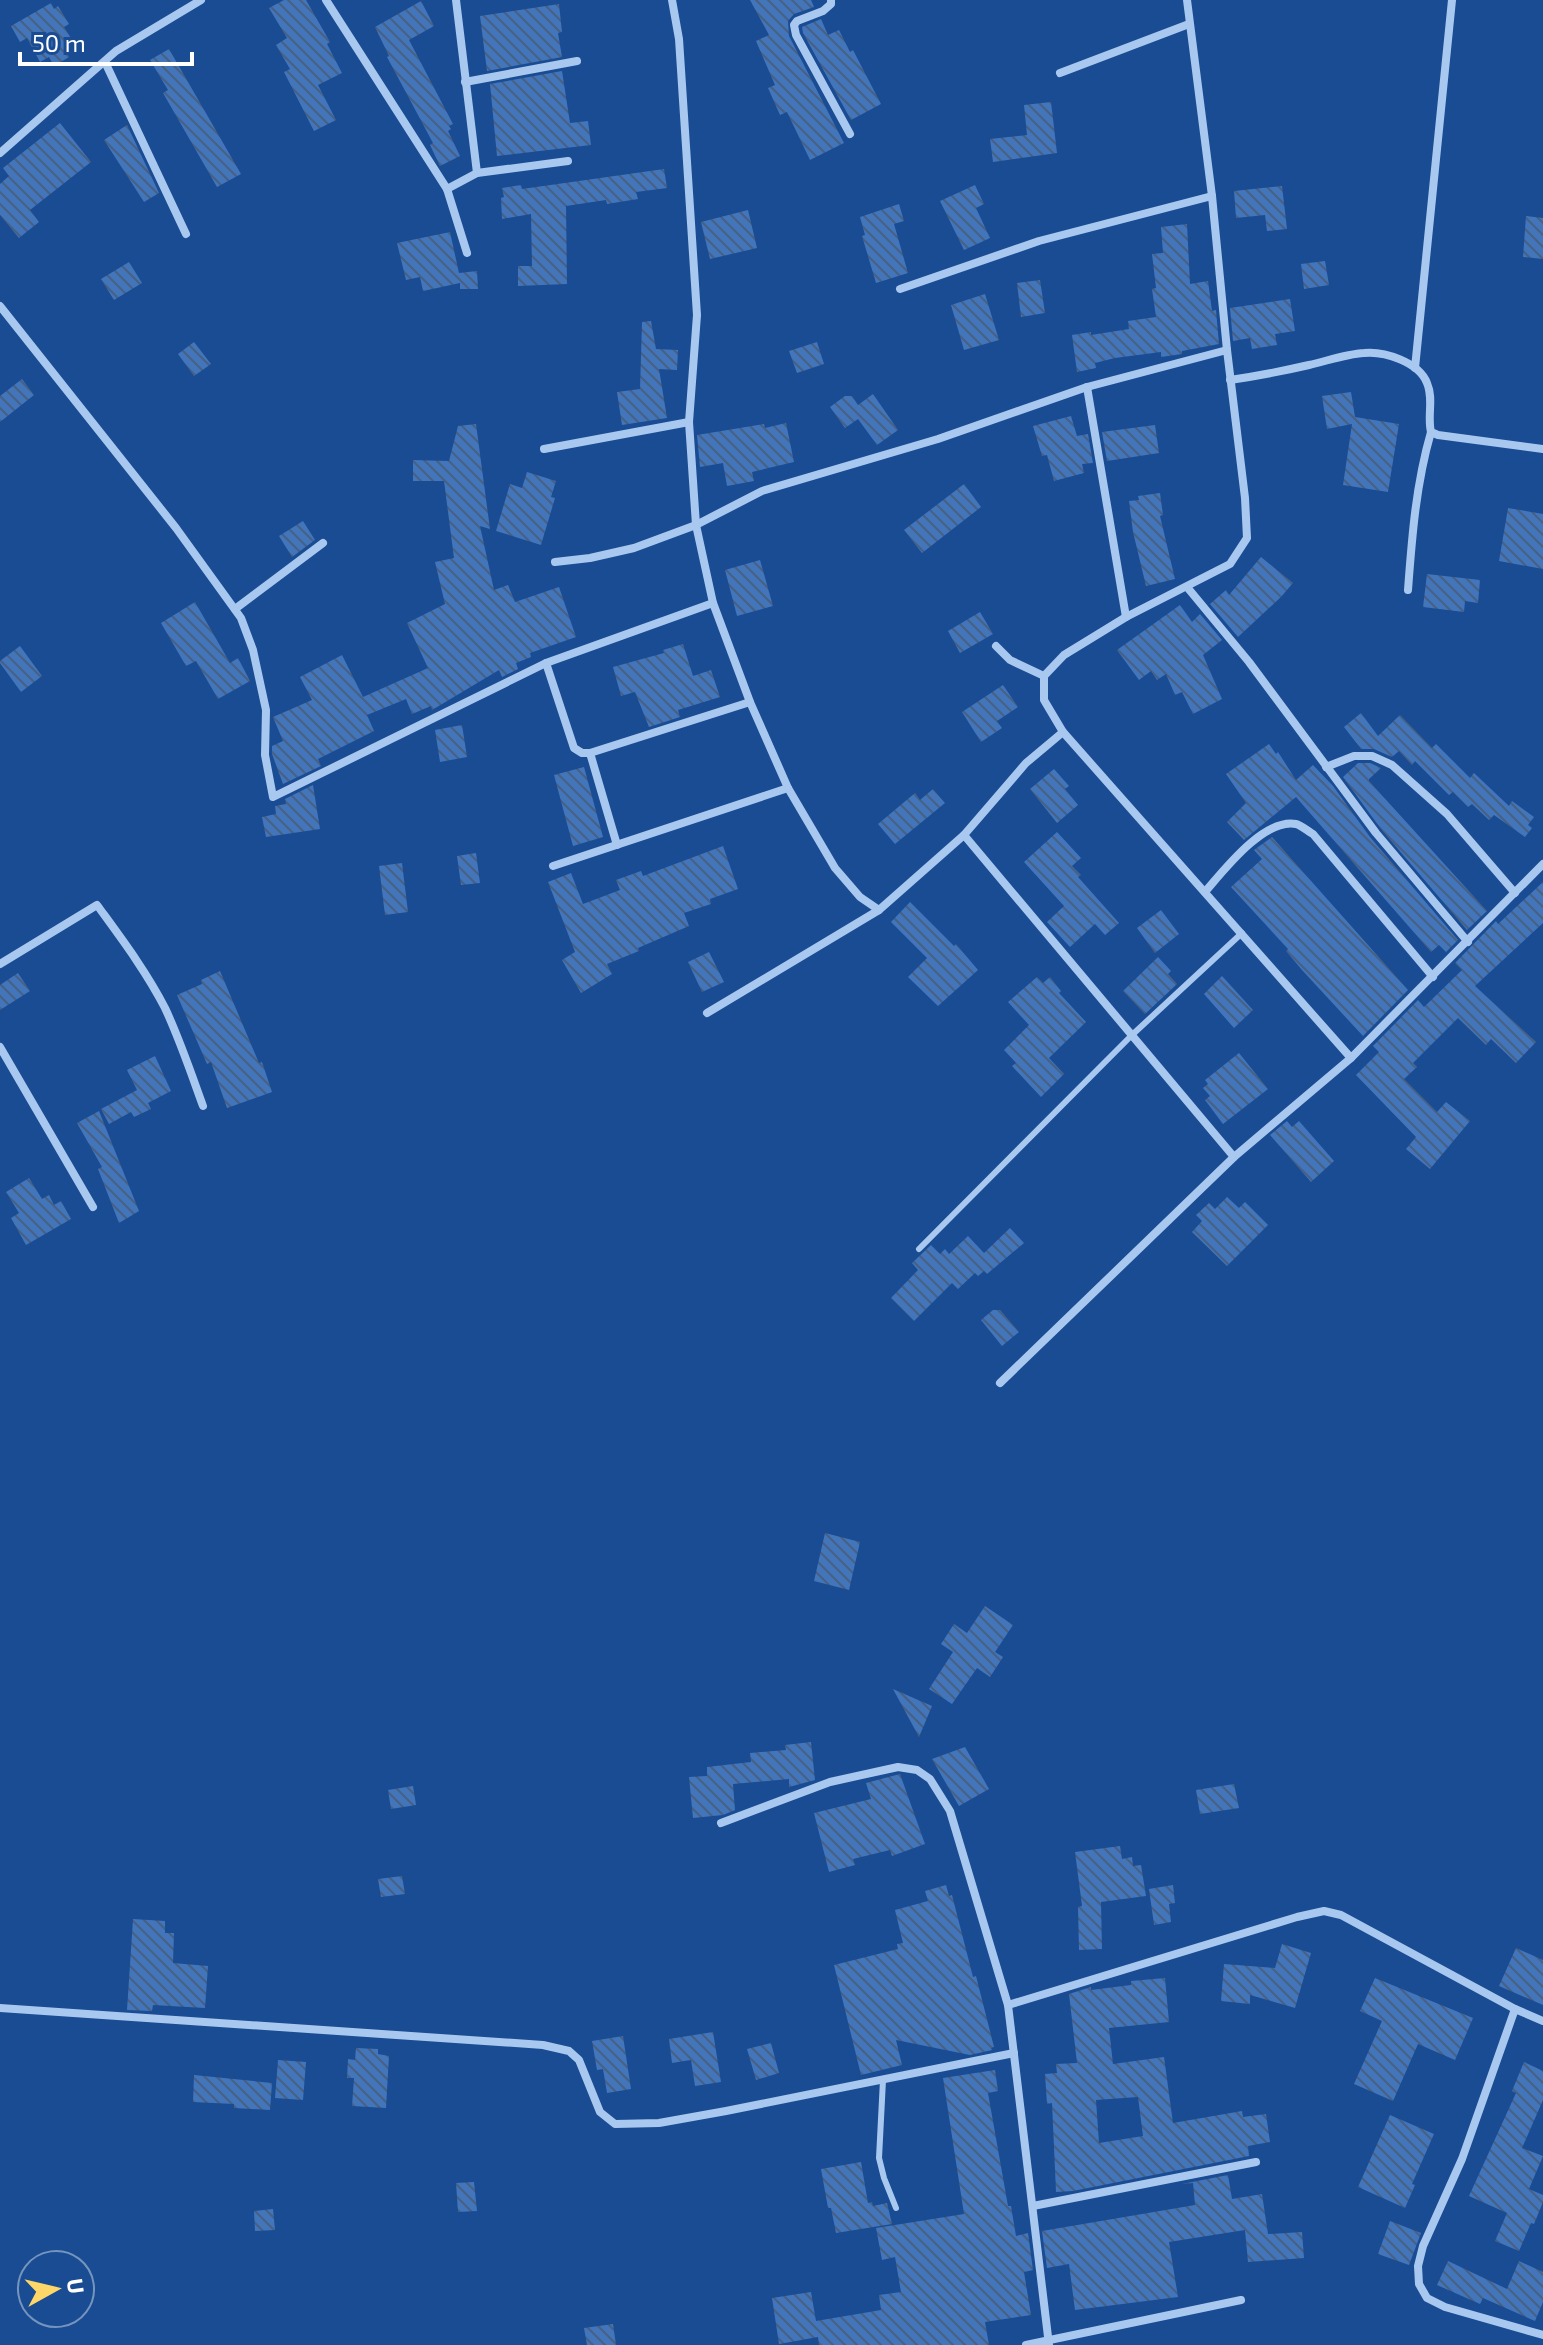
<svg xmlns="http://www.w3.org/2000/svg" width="1543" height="2345" font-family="'Exo 2',sans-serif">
	<defs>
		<pattern id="building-back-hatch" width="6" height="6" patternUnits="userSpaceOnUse" patternTransform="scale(2)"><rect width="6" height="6" fill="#4275ba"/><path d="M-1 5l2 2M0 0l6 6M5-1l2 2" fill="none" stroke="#476083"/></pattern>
	</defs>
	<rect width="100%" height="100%" fill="#194c93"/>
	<g fill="url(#building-back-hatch)" fill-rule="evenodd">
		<path d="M 284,0 L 306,0 L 330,42 L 327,44 L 342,73 L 318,85 L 336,120 L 314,131 L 284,72 L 290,69 L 276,45 L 287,38 L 269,8 Z"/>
		<path d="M 750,0 L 811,0 L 814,7 L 794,14 L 788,21 L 789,36 L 844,143 L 810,160 L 787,112 L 780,115 L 768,88 L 775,85 L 756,41 L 769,35 Z"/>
		<path d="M 421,1 L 434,26 L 409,40 L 453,124 L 449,126 L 451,129 L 448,131 L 460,156 L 440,166 L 430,145 L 433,143 L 387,57 L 389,56 L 375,27 Z"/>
		<path d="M 51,3 L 54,9 L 58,6 L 69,24 L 64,27 L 74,43 L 64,48 L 69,57 L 54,66 L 49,57 L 40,62 L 27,38 L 20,42 L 11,26 Z"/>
		<path d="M 559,4 L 562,32 L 558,33 L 562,57 L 487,71 L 480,16 Z"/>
		<path d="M 821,19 L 828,35 L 839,30 L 850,52 L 853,50 L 881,104 L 851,120 L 803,33 L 802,27 Z"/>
		<path d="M 169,49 L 241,174 L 217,187 L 163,93 L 168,90 L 150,60 Z"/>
		<path d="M 562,71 L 570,123 L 588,121 L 591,145 L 497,156 L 490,84 Z"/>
		<path d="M 1051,102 L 1057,153 L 993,162 L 990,139 L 1027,135 L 1024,105 Z"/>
		<path d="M 60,123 L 91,162 L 30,210 L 39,222 L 19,238 L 0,215 L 0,184 L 9,176 L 3,168 Z"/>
		<path d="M 127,125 L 159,193 L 144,202 L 104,140 Z"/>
		<path d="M 664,169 L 667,188 L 636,192 L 638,199 L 607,204 L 606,200 L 566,206 L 567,284 L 518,286 L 518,266 L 532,266 L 531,214 L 502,219 L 501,198 L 504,197 L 502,188 L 521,185 L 522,189 Z"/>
		<path d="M 975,185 L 984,204 L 976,208 L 990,238 L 964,250 L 940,201 Z"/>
		<path d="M 1282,186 L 1287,229 L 1267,231 L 1265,215 L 1236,218 L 1234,191 Z"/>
		<path d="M 899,204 L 904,221 L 894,224 L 908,273 L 876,283 L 862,236 L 865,235 L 860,217 Z"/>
		<path d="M 748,210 L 757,248 L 710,259 L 701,222 Z"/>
		<path d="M 1526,216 L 1543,218 L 1543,259 L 1523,257 Z"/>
		<path d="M 1187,224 L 1190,284 L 1208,281 L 1212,311 L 1216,310 L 1219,344 L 1182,351 L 1182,354 L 1161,357 L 1161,352 L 1115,358 L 1095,363 L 1096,368 L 1077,372 L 1072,335 L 1091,332 L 1091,335 L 1129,329 L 1128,321 L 1156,317 L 1152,289 L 1156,288 L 1152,254 L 1163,253 L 1161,227 Z"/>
		<path d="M 450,232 L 459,273 L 477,271 L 478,289 L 460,289 L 460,283 L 423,291 L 420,277 L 406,280 L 397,243 Z"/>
		<path d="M 1325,261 L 1329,285 L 1304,289 L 1301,264 Z"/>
		<path d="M 129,262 L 142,283 L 114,300 L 101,279 Z"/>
		<path d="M 1040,280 L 1045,313 L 1021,317 L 1017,283 Z"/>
		<path d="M 985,294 L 999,340 L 964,350 L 951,305 Z"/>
		<path d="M 1290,299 L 1295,331 L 1275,334 L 1277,345 L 1252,349 L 1250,338 L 1233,341 L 1230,308 Z"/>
		<path d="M 651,321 L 656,349 L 678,350 L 677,370 L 659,369 L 667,418 L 622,425 L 617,392 L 640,389 L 642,322 Z"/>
		<path d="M 194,342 L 211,364 L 194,376 L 178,354 Z"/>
		<path d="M 817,342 L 824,364 L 797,373 L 789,351 Z"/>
		<path d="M 22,379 L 34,395 L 0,422 L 0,396 Z"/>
		<path d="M 1351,392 L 1355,417 L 1399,424 L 1388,492 L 1343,485 L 1352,424 L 1327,429 L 1322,396 Z"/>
		<path d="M 873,394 L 898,430 L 877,445 L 858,419 L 845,428 L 830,407 L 845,396 L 852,396 L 858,405 Z"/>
		<path d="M 1071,416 L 1077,436 L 1088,434 L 1093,463 L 1082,464 L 1084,473 L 1054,481 L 1047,455 L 1042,456 L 1033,426 Z"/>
		<path d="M 786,423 L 794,462 L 752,472 L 754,481 L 727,486 L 723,463 L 700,467 L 697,435 L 764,424 L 765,428 Z"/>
		<path d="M 476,424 L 490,529 L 480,526 L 494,590 L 508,585 L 515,602 L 559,587 L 576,637 L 530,653 L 531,657 L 516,663 L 518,669 L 502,677 L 499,670 L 432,710 L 431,706 L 412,714 L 406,699 L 367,715 L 374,731 L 318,759 L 321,766 L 283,784 L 272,754 L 272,746 L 283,741 L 273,717 L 312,700 L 300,677 L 342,655 L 363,697 L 428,668 L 407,623 L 445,604 L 435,562 L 454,558 L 444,481 L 413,481 L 413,460 L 449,461 L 458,426 Z"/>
		<path d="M 1155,425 L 1159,453 L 1107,461 L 1102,432 Z"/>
		<path d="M 527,472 L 556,481 L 551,497 L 555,498 L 541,545 L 496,531 L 510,484 L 522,488 Z"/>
		<path d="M 964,484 L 981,507 L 922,553 L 904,530 Z"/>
		<path d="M 1160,493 L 1163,515 L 1160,516 L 1175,579 L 1146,586 L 1133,532 L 1129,501 L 1139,500 L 1138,496 Z"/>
		<path d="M 1508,508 L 1543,514 L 1543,569 L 1499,561 Z"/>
		<path d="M 303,521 L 315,540 L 292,557 L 279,536 Z"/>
		<path d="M 1261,557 L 1293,583 L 1281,597 L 1238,637 L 1210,604 L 1226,590 L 1229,595 Z"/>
		<path d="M 760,560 L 773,606 L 737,616 L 725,570 Z"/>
		<path d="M 1427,574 L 1480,580 L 1478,603 L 1465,601 L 1464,612 L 1423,607 Z"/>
		<path d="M 195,602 L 230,663 L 238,658 L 250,681 L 218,699 L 196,661 L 186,666 L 161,623 Z"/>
		<path d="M 1180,605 L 1192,622 L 1200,614 L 1222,640 L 1203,655 L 1222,699 L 1193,714 L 1182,692 L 1175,695 L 1166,674 L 1157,680 L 1151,671 L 1139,680 L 1117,650 Z"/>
		<path d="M 980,612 L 993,634 L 960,653 L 948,631 Z"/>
		<path d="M 683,644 L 693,676 L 711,670 L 720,697 L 678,710 L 680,717 L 649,727 L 635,692 L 621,696 L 613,667 L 664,653 L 663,650 Z"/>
		<path d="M 20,646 L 42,676 L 21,692 L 0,663 L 0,661 Z"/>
		<path d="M 1003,685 L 1018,707 L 997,721 L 1002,728 L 981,742 L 962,712 Z"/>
		<path d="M 1361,713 L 1378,736 L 1400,715 L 1432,748 L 1436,744 L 1470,778 L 1474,773 L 1509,806 L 1512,801 L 1534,817 L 1528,825 L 1532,828 L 1525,837 L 1494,815 L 1489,820 L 1472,804 L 1468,807 L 1453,792 L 1449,795 L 1415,761 L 1412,765 L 1399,751 L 1392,757 L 1374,749 L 1361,749 L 1344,727 Z"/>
		<path d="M 462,725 L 467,757 L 440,762 L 435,730 Z"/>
		<path d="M 1269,744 L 1276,754 L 1278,752 L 1296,780 L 1313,765 L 1333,786 L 1370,837 L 1458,940 L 1446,952 L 1439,945 L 1431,952 L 1296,797 L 1244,840 L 1227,822 L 1246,803 L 1226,774 Z"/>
		<path d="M 1358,763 L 1370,763 L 1381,768 L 1369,779 L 1369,781 L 1487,911 L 1467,930 L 1381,829 L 1343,777 Z"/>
		<path d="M 584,767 L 603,837 L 573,846 L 554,775 Z"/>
		<path d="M 1054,769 L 1069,786 L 1065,789 L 1078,805 L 1057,823 L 1030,789 Z"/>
		<path d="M 313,785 L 320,829 L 266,837 L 262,817 L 276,814 L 275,806 L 286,804 L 285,799 Z"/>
		<path d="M 933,789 L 945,803 L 895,844 L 878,824 L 915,793 L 920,800 Z"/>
		<path d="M 1057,832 L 1081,858 L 1072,866 L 1081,875 L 1078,877 L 1119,923 L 1105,935 L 1095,924 L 1070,947 L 1047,922 L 1064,906 L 1024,862 Z"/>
		<path d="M 1272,837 L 1408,990 L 1363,1036 L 1302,970 L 1286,951 L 1288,949 L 1231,887 L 1262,859 L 1254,850 Z"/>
		<path d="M 723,846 L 738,889 L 710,899 L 711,904 L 684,913 L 689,926 L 638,948 L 639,951 L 607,964 L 612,974 L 581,993 L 562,960 L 575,952 L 548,882 L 571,873 L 583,904 L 620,890 L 616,880 L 641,871 L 643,876 Z"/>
		<path d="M 476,853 L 480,883 L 461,885 L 457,856 Z"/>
		<path d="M 402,863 L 408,912 L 385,915 L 379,866 Z"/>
		<path d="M 1543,882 L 1543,923 L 1475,986 L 1536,1042 L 1516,1063 L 1491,1039 L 1486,1045 L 1458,1018 L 1413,1063 L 1417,1067 L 1404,1079 L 1437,1112 L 1446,1102 L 1470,1121 L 1430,1169 L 1406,1149 L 1416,1137 L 1356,1075 L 1379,1052 L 1373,1046 L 1418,1000 L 1424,1007 L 1462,970 L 1455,963 L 1496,921 L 1498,924 Z"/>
		<path d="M 910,902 L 954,946 L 956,944 L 978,970 L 938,1006 L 908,977 L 927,958 L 891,922 Z"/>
		<path d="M 1161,910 L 1179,934 L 1155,953 L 1137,928 Z"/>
		<path d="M 709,952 L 724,982 L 702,992 L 688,962 Z"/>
		<path d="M 1158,957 L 1171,971 L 1168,974 L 1177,984 L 1145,1014 L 1123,991 Z"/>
		<path d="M 220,971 L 259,1063 L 262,1062 L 272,1092 L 227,1108 L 211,1062 L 207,1064 L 177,995 L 202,984 L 201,980 Z"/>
		<path d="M 18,973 L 30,991 L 0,1010 L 0,985 Z"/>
		<path d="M 1222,976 L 1253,1010 L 1234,1028 L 1204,994 Z"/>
		<path d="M 1037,977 L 1043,983 L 1050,977 L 1061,991 L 1059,993 L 1086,1022 L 1049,1058 L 1064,1074 L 1041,1097 L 1012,1066 L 1016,1063 L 1004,1050 L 1029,1025 L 1008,1002 Z"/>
		<path d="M 1239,1053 L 1268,1089 L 1223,1124 L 1205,1100 L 1210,1096 L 1203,1088 L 1208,1084 L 1205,1080 Z"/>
		<path d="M 155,1056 L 171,1091 L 148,1103 L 151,1109 L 134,1117 L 131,1112 L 109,1124 L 101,1109 L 137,1090 L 127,1070 Z"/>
		<path d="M 99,1111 L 139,1211 L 119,1223 L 98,1169 L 102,1167 L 77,1123 Z"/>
		<path d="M 1287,1121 L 1292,1127 L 1299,1121 L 1334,1161 L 1311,1182 L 1270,1135 Z"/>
		<path d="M 29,1178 L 42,1199 L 49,1195 L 54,1205 L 61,1201 L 71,1219 L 26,1245 L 11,1218 L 19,1213 L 6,1192 Z"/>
		<path d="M 1227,1197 L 1239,1208 L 1245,1202 L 1268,1225 L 1227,1266 L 1192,1232 L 1202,1221 L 1196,1215 L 1209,1203 L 1215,1209 Z"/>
		<path d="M 1010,1228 L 1024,1243 L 987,1274 L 984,1271 L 978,1276 L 975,1273 L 958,1289 L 952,1283 L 914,1321 L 891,1298 L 918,1270 L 912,1263 L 931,1245 L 940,1254 L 945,1249 L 949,1254 L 968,1236 L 984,1253 Z"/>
		<path d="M 993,1310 L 1000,1310 L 1019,1332 L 1002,1346 L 981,1320 Z"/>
		<path d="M 825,1533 L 860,1542 L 849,1590 L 814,1581 Z"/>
		<path d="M 985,1606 L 1013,1625 L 995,1652 L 1003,1657 L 990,1677 L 977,1668 L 952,1704 L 929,1689 L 953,1652 L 941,1644 L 954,1624 L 967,1633 Z"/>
		<path d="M 893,1689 L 932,1706 L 919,1737 Z"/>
		<path d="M 811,1742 L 815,1780 L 789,1787 L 789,1779 L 733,1784 L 735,1810 L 723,1815 L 693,1818 L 689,1777 L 707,1776 L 707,1767 L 751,1762 L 750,1753 L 786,1750 L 785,1745 Z"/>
		<path d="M 965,1747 L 989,1789 L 959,1806 L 932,1759 Z"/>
		<path d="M 900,1774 L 925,1844 L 892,1856 L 890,1850 L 853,1859 L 855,1865 L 829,1872 L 814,1813 L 871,1799 L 866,1783 Z"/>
		<path d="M 1234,1784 L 1239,1808 L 1200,1814 L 1196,1790 Z"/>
		<path d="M 413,1786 L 416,1805 L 391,1809 L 388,1790 Z"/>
		<path d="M 1120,1846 L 1122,1859 L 1132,1857 L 1133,1866 L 1141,1865 L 1146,1896 L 1101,1902 L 1102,1949 L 1079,1950 L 1078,1907 L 1082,1906 L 1075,1852 Z"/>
		<path d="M 402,1876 L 405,1894 L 381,1897 L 378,1879 Z"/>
		<path d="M 946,1885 L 949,1896 L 952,1895 L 973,1977 L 976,1976 L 994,2047 L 991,2048 L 992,2050 L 970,2055 L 896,2040 L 902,2065 L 861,2075 L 834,1965 L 898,1949 L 897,1944 L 903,1943 L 895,1910 L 928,1901 L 925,1891 Z"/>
		<path d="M 1173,1885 L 1175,1903 L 1169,1904 L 1171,1922 L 1154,1925 L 1149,1889 Z"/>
		<path d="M 133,1919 L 165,1921 L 165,1933 L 174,1933 L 173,1963 L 208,1966 L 205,2008 L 153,2005 L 152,2011 L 127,2010 Z"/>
		<path d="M 1282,1944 L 1311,1953 L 1295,2008 L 1250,1995 L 1250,2004 L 1221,2001 L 1224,1964 L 1275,1968 Z"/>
		<path d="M 1516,1948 L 1543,1960 L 1543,2005 L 1499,1986 Z"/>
		<path d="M 1165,1978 L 1169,2022 L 1109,2028 L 1113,2064 L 1164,2057 L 1173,2123 L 1242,2111 L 1243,2117 L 1266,2114 L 1270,2142 L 1248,2146 L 1249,2156 L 1073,2191 L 1056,2192 L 1052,2103 L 1047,2104 L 1045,2074 L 1057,2073 L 1056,2064 L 1077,2063 L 1069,1994 L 1091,1987 L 1091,1990 L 1131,1985 L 1131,1981 ZM 1138,2097 L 1143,2136 L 1099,2143 L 1096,2100 Z"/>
		<path d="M 1375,1978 L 1473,2018 L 1455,2060 L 1418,2044 L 1393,2101 L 1354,2084 L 1382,2021 L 1360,2011 Z"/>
		<path d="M 713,2032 L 721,2082 L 695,2086 L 691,2060 L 672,2063 L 669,2039 Z"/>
		<path d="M 623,2036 L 631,2089 L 607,2093 L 603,2069 L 597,2070 L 592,2041 Z"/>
		<path d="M 771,2043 L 779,2073 L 756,2080 L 747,2049 Z"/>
		<path d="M 356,2048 L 378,2049 L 378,2054 L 389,2056 L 386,2108 L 352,2106 L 354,2078 L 347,2078 L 348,2059 L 355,2060 Z"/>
		<path d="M 278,2060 L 306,2062 L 303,2100 L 275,2098 Z"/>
		<path d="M 1524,2062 L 1543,2071 L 1543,2100 L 1522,2148 L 1543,2156 L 1529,2189 L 1543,2195 L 1543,2202 L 1534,2224 L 1531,2223 L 1519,2251 L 1495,2241 L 1507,2213 L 1469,2196 L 1516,2093 L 1512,2091 Z"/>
		<path d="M 995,2070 L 998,2091 L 988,2093 L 1008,2206 L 1011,2206 L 1016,2236 L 1028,2233 L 1033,2270 L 1024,2272 L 1031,2315 L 985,2322 L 989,2345 L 819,2345 L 818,2337 L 779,2344 L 772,2298 L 811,2292 L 816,2321 L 881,2310 L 879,2295 L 901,2292 L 895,2257 L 882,2260 L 876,2228 L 964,2214 L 943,2078 Z"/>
		<path d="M 194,2075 L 272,2083 L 270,2110 L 234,2108 L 234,2104 L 193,2102 Z"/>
		<path d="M 1390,2115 L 1434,2134 L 1412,2184 L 1415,2185 L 1405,2208 L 1358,2187 Z"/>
		<path d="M 861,2162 L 868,2203 L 872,2202 L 873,2206 L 887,2203 L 892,2224 L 836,2233 L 831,2208 L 828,2208 L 821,2169 Z"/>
		<path d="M 1228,2175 L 1232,2199 L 1262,2194 L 1268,2234 L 1302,2232 L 1304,2258 L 1248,2262 L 1245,2230 L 1169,2242 L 1178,2297 L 1075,2310 L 1069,2264 L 1047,2268 L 1042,2231 L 1195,2205 L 1193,2183 L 1182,2184 Z"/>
		<path d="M 474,2182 L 477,2211 L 458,2212 L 456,2183 Z"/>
		<path d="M 273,2209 L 275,2230 L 255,2231 L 254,2211 Z"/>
		<path d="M 1390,2221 L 1421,2233 L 1409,2265 L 1378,2254 Z"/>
		<path d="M 1448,2261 L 1507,2289 L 1519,2261 L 1543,2272 L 1543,2302 L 1535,2321 L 1483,2298 L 1480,2304 L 1437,2285 Z"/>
		<path d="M 613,2324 L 616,2345 L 587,2345 L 584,2328 Z"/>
	</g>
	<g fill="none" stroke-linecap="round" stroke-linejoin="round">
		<g stroke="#a9c8f0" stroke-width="6">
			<path d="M 919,1249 L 1132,1035 L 1242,933"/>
			<path d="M 883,2080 L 879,2158 L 884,2178 L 896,2208"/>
		</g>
		<g stroke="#a9c8f0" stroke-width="8">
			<path d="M 326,0 L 447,189 L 477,173 L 568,161"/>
			<path d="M 456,0 L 477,173"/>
			<path d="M 672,0 L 679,39 L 697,315 L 689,422 L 696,525 L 713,603 L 750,702 L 788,788 L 835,868 L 860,897 L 879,910"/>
			<path d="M 831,0 L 831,4 L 823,11 L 797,21 L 794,25 L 796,35 L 850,134"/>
			<path d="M 105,62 L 186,234"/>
			<path d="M 1060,73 L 1189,24"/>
			<path d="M 465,82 L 577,61"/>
			<path d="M 0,153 L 116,51 L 201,0"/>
			<path d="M 447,189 L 467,253"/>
			<path d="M 900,289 L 1039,241 L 1212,196"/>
			<path d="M 0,306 L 176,528 L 241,618 L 253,650 L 266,710 L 265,755 L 273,797 L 546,663 L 713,603"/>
			<path d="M 1415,368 L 1452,0"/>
			<path d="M 1230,380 C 1257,376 1283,371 1309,365 C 1327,361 1346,354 1364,353 C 1384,351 1419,362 1427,383 C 1434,399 1427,416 1431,432 L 1438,435 L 1543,449"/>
			<path d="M 1087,387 L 1126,617"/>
			<path d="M 544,449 L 689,422"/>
			<path d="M 555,562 L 590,558 L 634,548 L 696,525 L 762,491 L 938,439 L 1087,387 L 1227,350"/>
			<path d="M 1187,587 L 1249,662 L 1376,833 L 1468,942"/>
			<path d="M 1408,590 C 1412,536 1416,484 1431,432"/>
			<path d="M 235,609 L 323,543"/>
			<path d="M 996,646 L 1010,660 L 1044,676 L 1064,655 L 1126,617 L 1230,564 L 1247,538 L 1245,498 L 1227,350 L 1212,196 L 1187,0"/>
			<path d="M 546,663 L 574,748 L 582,753 L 590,753 L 750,702"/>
			<path d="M 1044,676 L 1044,700 L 1063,732 L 1351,1058"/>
			<path d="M 590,753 L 617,845"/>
			<path d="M 1326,767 L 1354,756 L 1372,756 L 1392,765 L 1447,814 L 1515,893"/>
			<path d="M 964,835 L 1234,1157"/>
			<path d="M 553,866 L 788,788"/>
			<path d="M 1205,892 C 1224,870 1264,818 1296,824 C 1301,825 1309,832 1313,834 L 1433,977"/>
			<path d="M 0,964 L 97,905 C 121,938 146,971 165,1008 C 180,1040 191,1073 203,1106"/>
			<path d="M 707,1013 L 879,910 L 964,835 L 1026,763 L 1063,732"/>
			<path d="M 0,1047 L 93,1207"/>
			<path d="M 1000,1383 L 1234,1157 L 1351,1058 L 1543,864"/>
			<path d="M 721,1823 L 830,1782 L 898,1767 L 917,1770 L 930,1779 L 950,1811 L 1008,2005 L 1049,2345"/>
			<path d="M 1008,2005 L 1297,1917 L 1324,1911 L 1341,1915 L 1515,2009 L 1543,2021"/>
			<path d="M 0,2008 L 543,2045 L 569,2051 L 579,2060 L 600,2112 L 615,2124 L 659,2123 L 726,2111 L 1014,2053"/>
			<path d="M 1515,2009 L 1462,2159 L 1423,2246 L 1418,2266 L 1419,2284 L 1427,2298 L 1445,2307 L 1543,2335"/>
			<path d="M 1033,2206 L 1256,2162"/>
			<path d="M 1026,2345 L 1241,2300"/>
		</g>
	</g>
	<g transform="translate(56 2289) rotate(82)"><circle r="38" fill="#194c93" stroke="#7594be" stroke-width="2"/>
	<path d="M0-6L14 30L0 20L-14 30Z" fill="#ffd668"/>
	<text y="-12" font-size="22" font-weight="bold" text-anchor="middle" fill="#ffffff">U</text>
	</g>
	<path d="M20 52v12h172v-12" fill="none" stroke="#ffffff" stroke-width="4"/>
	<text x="32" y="52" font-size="24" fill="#ffffff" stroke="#194c93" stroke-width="6" paint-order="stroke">50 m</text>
</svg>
